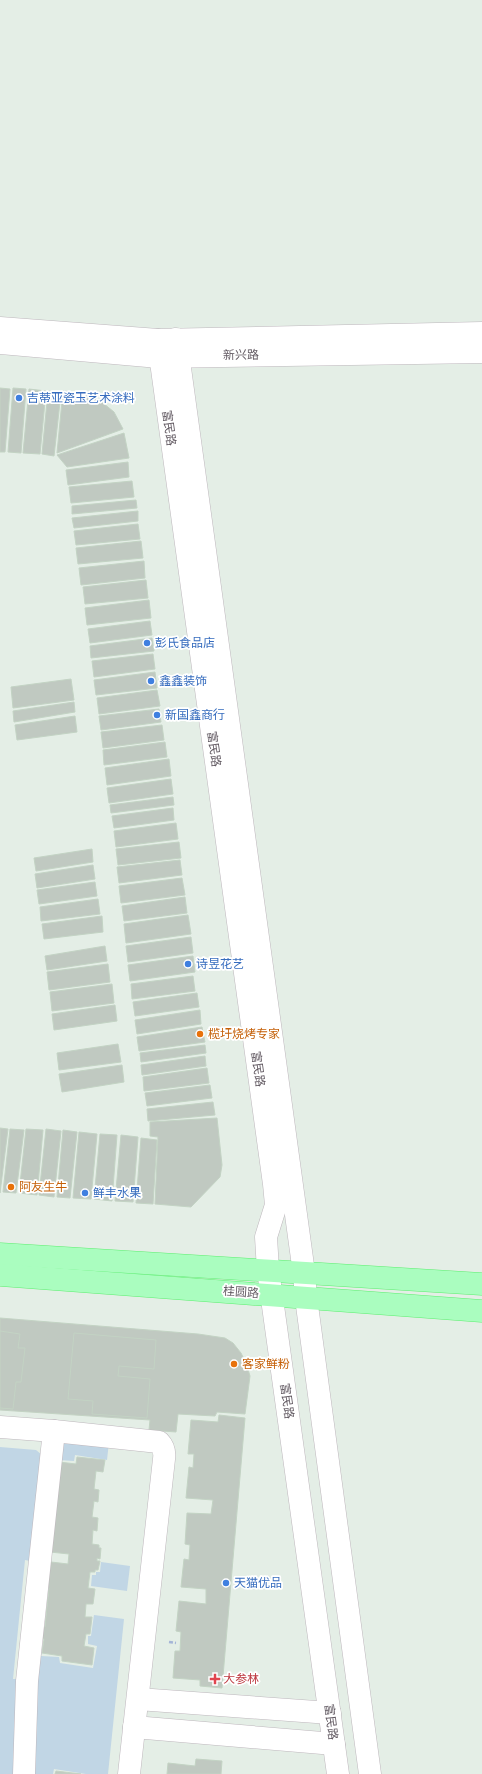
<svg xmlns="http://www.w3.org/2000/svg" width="482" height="1774" font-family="Helvetica,'Noto Sans SC',sans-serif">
	<rect width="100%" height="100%" fill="#e4eee6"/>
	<g fill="#c1d6e5">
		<path d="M 109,1442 L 107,1460 L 75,1455 L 74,1461 L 58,1460 L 58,1443 Z"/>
		<path d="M 0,1447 L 36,1450 L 42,1455 L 30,1561 L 25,1560 L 13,1679 L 18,1679 L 18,1774 L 0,1774 Z"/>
		<path d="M 101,1562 L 130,1566 L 127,1591 L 91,1586 L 92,1575 L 96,1575 L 96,1572 L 100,1572 Z"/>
		<path d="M 94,1615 L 124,1619 L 108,1774 L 86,1774 L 54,1769 L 53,1774 L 33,1774 L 36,1679 L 42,1641 L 41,1656 L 59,1657 L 60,1663 L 93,1668 L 97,1646 L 88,1644 L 88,1636 L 91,1636 Z"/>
	</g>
	<g fill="#c0c9c1" stroke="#c3d3c4">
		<path d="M 0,388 L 10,389 L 5,452 L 0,452 Z"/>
		<path d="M 13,388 L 26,389 L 21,453 L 8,452 Z"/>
		<path d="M 29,389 L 46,391 L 40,454 L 23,453 Z"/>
		<path d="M 48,391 L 61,393 L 54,456 L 42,454 Z"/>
		<path d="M 63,391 L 89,395 L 103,403 L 114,412 L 123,429 L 57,453 Z"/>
		<path d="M 124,433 L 129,458 L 67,467 L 57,455 Z"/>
		<path d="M 128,462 L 129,477 L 68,485 L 66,470 Z"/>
		<path d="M 132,481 L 134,497 L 71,503 L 69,487 Z"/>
		<path d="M 136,500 L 137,508 L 72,514 L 72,506 Z"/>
		<path d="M 138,511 L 138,521 L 74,528 L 72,518 Z"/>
		<path d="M 138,524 L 140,539 L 76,545 L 74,531 Z"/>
		<path d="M 141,541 L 143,558 L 78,564 L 76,548 Z"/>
		<path d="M 144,561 L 145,578 L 81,585 L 79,568 Z"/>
		<path d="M 146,580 L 148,598 L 85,604 L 83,587 Z"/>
		<path d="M 149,600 L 151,618 L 87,625 L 85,608 Z"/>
		<path d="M 150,621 L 152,635 L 90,643 L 88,629 Z"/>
		<path d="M 152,638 L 154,651 L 91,658 L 90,646 Z"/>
		<path d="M 153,654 L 155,669 L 94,677 L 92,661 Z"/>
		<path d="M 155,672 L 157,688 L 96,695 L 94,680 Z"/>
		<path d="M 71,679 L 74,700 L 13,708 L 11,687 Z"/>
		<path d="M 157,690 L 160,706 L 99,714 L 97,698 Z"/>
		<path d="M 74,702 L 75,712 L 14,722 L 13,711 Z"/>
		<path d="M 159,709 L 161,722 L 101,730 L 99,716 Z"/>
		<path d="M 75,716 L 77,732 L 17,740 L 15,725 Z"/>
		<path d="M 162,725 L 164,740 L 103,748 L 101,732 Z"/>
		<path d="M 165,742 L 167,757 L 104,765 L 103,750 Z"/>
		<path d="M 169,759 L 171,776 L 107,785 L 105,768 Z"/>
		<path d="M 171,779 L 173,794 L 109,803 L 107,788 Z"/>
		<path d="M 173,797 L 174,805 L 111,813 L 110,805 Z"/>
		<path d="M 173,808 L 174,820 L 114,828 L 112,816 Z"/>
		<path d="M 176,823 L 178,839 L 116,847 L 114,831 Z"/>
		<path d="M 179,842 L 181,858 L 118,865 L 116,849 Z"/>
		<path d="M 92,849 L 93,862 L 36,871 L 34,858 Z"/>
		<path d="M 180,860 L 182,875 L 119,883 L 117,867 Z"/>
		<path d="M 93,865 L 95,879 L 37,888 L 35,874 Z"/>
		<path d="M 182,878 L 185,895 L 121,903 L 119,886 Z"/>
		<path d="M 95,882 L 97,896 L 39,904 L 37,890 Z"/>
		<path d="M 185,897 L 187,913 L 124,921 L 122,906 Z"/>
		<path d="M 98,899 L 100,914 L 41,921 L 40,907 Z"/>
		<path d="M 188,915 L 191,934 L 126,943 L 124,924 Z"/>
		<path d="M 102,916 L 103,932 L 44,939 L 42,924 Z"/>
		<path d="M 191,937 L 193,953 L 128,962 L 126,946 Z"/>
		<path d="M 105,946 L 107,961 L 47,970 L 45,956 Z"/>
		<path d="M 193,956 L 195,972 L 130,981 L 128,965 Z"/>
		<path d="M 108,964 L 110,982 L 49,990 L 47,972 Z"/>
		<path d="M 193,976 L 195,991 L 132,999 L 131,984 Z"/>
		<path d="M 112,984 L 114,1003 L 52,1011 L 50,992 Z"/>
		<path d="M 197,993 L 199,1007 L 135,1016 L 133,1002 Z"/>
		<path d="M 115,1005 L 117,1021 L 54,1030 L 52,1014 Z"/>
		<path d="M 200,1010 L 201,1024 L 137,1034 L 135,1020 Z"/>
		<path d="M 202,1027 L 205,1042 L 139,1051 L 137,1037 Z"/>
		<path d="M 118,1044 L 121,1062 L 59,1070 L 57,1053 Z"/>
		<path d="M 205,1045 L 206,1053 L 141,1062 L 140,1053 Z"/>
		<path d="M 205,1056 L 206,1066 L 142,1075 L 141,1065 Z"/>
		<path d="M 122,1065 L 124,1082 L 62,1092 L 59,1074 Z"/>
		<path d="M 207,1068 L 209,1083 L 144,1091 L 143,1077 Z"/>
		<path d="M 210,1085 L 212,1098 L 147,1106 L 145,1093 Z"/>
		<path d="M 213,1102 L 215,1115 L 148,1121 L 147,1109 Z"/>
		<path d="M 217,1118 L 222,1165 L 220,1177 L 191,1207 L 155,1204 L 158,1137 L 150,1136 L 150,1122 Z"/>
		<path d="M 0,1128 L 8,1129 L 0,1193 Z"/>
		<path d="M 10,1129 L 24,1130 L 16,1193 L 3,1192 Z"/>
		<path d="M 26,1129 L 43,1130 L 37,1195 L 19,1193 Z"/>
		<path d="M 46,1129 L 61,1131 L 54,1197 L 39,1195 Z"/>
		<path d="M 63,1130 L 77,1132 L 70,1198 L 57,1197 Z"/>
		<path d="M 79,1132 L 97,1134 L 91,1199 L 73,1198 Z"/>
		<path d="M 100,1134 L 117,1135 L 112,1201 L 94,1199 Z"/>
		<path d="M 121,1135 L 138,1137 L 133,1202 L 115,1201 Z"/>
		<path d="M 141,1138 L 157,1140 L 153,1204 L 136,1203 Z"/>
		<path d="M 0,1318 L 198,1334 L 225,1338 L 233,1343 L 241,1353 L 246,1363 L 250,1376 L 245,1414 L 217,1412 L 215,1416 L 178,1414 L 176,1432 L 149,1430 L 150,1420 L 0,1410 Z"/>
		<path d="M 0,1331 L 20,1334 L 18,1348 L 25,1348 L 21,1382 L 16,1382 L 13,1409 L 0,1408 Z"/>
		<path d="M 74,1333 L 156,1340 L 154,1369 L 119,1366 L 118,1376 L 150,1379 L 147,1418 L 92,1414 L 93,1401 L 68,1399 Z"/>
		<path d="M 219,1415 L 245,1418 L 222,1688 L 200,1686 L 200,1680 L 173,1678 L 175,1651 L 180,1651 L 181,1632 L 176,1631 L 179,1601 L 206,1604 L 206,1589 L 181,1587 L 184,1559 L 189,1560 L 190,1545 L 185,1544 L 187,1513 L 211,1514 L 213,1500 L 186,1498 L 189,1467 L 193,1468 L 194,1454 L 188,1454 L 191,1420 L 218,1422 Z"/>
		<path d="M 77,1457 L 105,1460 L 103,1472 L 96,1471 L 94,1489 L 99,1490 L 98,1502 L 94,1501 L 92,1517 L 98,1518 L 97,1531 L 93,1530 L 92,1544 L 99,1545 L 99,1548 L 101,1548 L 100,1559 L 97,1558 L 97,1561 L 100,1561 L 98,1570 L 95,1570 L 95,1572 L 90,1572 L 88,1588 L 95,1589 L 93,1604 L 86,1604 L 85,1617 L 92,1617 L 90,1634 L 86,1634 L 84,1646 L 94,1648 L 92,1665 L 62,1661 L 62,1656 L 42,1653 L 44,1639 L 40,1638 L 42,1627 L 45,1627 L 49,1588 L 44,1587 L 49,1577 L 51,1562 L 68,1564 L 69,1554 L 50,1552 L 59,1462 L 76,1464 Z"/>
		<path d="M 196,1759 L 222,1761 L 221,1774 L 167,1774 L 168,1763 L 195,1766 Z"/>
		<path d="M 56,1771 L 81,1774 L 55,1774 Z"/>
	</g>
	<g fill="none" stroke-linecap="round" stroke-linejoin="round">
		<g stroke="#beb7bd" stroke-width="23">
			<g id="minor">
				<path d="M 0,328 L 158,340 L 482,333"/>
				<path d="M 176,339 L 304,1273 L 306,1298 L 370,1774"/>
				<path d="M 158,340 L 274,1184 L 276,1205 L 266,1237 L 268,1270 L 338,1774"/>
				<path d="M 0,343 L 159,357 L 482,352"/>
				<path d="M 0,1427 L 54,1431 L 159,1442 C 164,1447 165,1452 164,1459 L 129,1774"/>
				<path d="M 138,1699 L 330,1713"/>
				<path d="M 134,1727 L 334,1744"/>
				<path d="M 24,1774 L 27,1681 L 54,1431"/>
			</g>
		</g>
		<g stroke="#5dee70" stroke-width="23">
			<g id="major">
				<path d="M 0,1254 L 482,1284"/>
				<path d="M 0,1275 L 482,1311"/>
			</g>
		</g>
		<path stroke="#a5b5d7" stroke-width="2.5" stroke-dasharray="4 2" stroke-linecap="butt" d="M 169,1642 L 176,1643"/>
		<use href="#minor" stroke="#fff" stroke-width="22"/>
		<use href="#major" stroke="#aafdbf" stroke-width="22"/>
	</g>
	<g fill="#3f7fe0" stroke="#fff" stroke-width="1.5">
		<circle cx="19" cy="398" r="4"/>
		<circle cx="147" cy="643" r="4"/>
		<circle cx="151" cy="681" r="4"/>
		<circle cx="157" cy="715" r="4"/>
		<circle cx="188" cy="964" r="4"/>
		<circle cx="85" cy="1193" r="4"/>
		<circle cx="226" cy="1583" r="4"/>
	</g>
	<g fill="#e8710a" stroke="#fff" stroke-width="1.5">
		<circle cx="200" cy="1034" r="4"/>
		<circle cx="11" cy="1187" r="4"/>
		<circle cx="234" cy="1364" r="4"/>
	</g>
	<path fill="#e0444e" stroke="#fff" stroke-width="1.5" d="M213 1673h4v4h4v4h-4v4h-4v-4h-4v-4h4z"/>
	<g text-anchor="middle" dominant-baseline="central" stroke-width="3.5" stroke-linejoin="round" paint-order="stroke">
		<g font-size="12" fill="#645c64" stroke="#fff">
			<text transform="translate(241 355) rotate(-1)">新兴路</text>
			<text transform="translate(169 428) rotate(82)">富民路</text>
			<text transform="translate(214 749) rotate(82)">富民路</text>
			<text transform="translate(258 1069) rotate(82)">富民路</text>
			<text transform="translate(241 1292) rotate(4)">桂圆路</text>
			<text transform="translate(287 1401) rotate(82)">富民路</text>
			<text transform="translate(331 1722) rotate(83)">富民路</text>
		</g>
		<g font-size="12" fill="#366cbe" stroke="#fff" text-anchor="start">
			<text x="27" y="398">吉蒂亚瓷玉艺术涂料</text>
			<text x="155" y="643">彭氏食品店</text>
			<text x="159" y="681">鑫鑫装饰</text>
			<text x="165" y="715">新国鑫商行</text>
			<text x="196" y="964">诗昱花艺</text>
			<text x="93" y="1193">鲜丰水果</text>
			<text x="234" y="1583">天猫优品</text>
		</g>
		<g font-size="12" fill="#c56008" stroke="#fff" text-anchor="start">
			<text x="208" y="1034">榄圩烧烤专家</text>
			<text x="19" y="1187">阿友生牛</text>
			<text x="242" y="1364">客家鲜粉</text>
		</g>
		<g font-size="12" fill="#be3a42" stroke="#fff" text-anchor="start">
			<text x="223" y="1679">大参林</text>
		</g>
	</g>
</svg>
